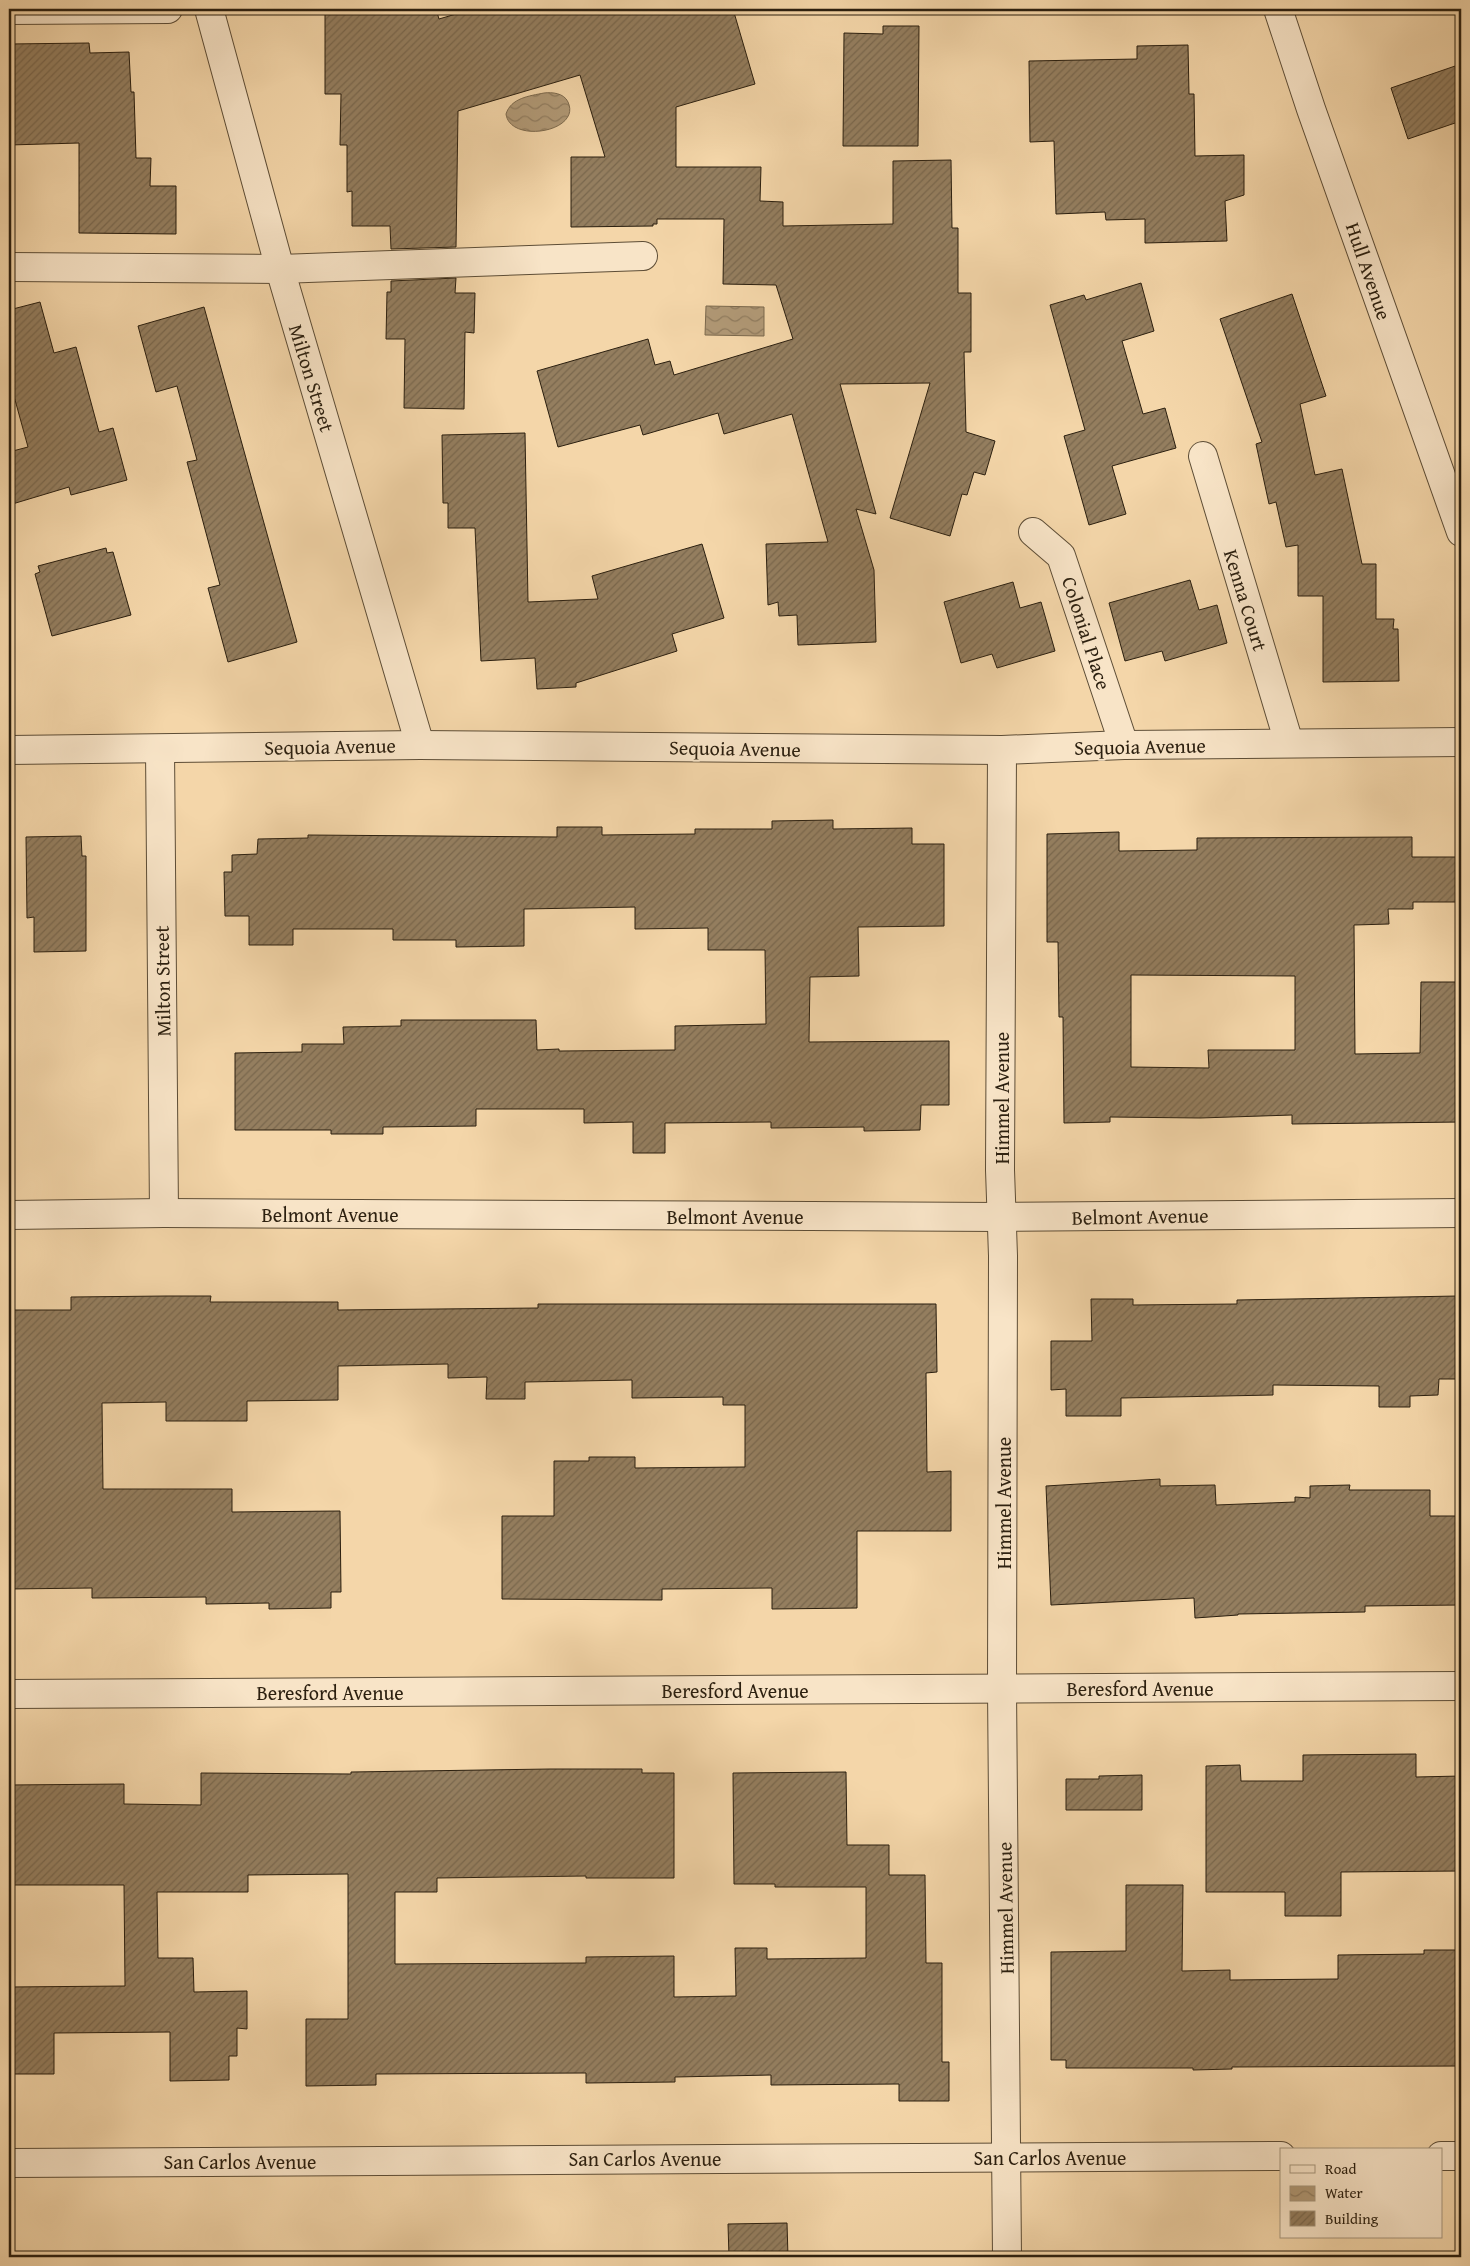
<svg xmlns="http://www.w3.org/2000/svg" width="1470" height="2266" font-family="'Gentium Book Plus',serif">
	<defs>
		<pattern id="water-waves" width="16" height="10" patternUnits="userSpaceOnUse" patternTransform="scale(1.25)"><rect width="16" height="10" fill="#b09875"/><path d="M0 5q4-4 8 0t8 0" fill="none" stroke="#8f7b5e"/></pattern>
		<pattern id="building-hatch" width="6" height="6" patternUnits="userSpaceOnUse" patternTransform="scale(1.25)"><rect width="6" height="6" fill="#947e5f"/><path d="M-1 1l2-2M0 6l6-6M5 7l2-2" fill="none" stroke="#79674d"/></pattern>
	</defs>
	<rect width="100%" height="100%" fill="#f4d6a9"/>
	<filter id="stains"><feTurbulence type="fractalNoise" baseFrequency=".004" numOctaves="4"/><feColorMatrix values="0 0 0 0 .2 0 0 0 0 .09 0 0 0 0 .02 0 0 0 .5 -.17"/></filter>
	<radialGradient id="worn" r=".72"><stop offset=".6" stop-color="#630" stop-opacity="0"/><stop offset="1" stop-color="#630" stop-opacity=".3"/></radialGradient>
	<g fill="url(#water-waves)" stroke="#7b684c">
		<path d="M 544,93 C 552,92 564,93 568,102 C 582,132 510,144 506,114 C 511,98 529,96 544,93 Z"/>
		<path d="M 706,306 L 764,307 L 764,336 L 705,335 Z"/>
	</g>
	<g fill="url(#building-hatch)" stroke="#2b1f0f" fill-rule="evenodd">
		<path d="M 325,9 L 436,9 L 439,19 L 473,9 L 733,9 L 755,84 L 676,107 L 676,167 L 761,167 L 760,201 L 783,202 L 783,226 L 893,224 L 893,161 L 951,160 L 952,228 L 958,228 L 958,293 L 971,293 L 971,352 L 964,352 L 966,432 L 995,441 L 985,475 L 974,472 L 967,495 L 962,494 L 950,536 L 890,518 L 930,383 L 840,384 L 876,514 L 856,509 L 874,570 L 876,642 L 798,645 L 797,615 L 779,616 L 778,602 L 768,605 L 766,544 L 828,542 L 792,414 L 724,434 L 718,413 L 643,435 L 640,425 L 558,447 L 537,371 L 648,339 L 655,365 L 670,361 L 674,375 L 793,339 L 776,285 L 723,284 L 724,219 L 657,219 L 657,224 L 653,224 L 653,226 L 571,227 L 571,157 L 605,157 L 580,75 L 458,111 L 456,247 L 391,249 L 390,226 L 352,226 L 352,191 L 347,192 L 347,145 L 340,145 L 341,94 L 325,94 Z"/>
		<path d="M 883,26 L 919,26 L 918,146 L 843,146 L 844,33 L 883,34 Z"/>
		<path d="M 89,43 L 90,53 L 129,52 L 131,92 L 134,92 L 136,158 L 151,158 L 150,186 L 176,186 L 176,234 L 79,233 L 79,143 L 9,145 L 9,44 Z"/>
		<path d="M 1188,45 L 1189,94 L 1194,94 L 1195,156 L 1244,155 L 1244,195 L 1225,201 L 1227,241 L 1145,243 L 1145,219 L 1106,220 L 1105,212 L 1056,214 L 1054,141 L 1030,142 L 1029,61 L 1137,59 L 1137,46 Z"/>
		<path d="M 1461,64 L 1461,121 L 1408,139 L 1391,88 Z"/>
		<path d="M 456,278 L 455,293 L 475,293 L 474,333 L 465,332 L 464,409 L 404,408 L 405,339 L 386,339 L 387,292 L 391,292 L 391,281 Z"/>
		<path d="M 1141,283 L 1154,331 L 1122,341 L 1143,414 L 1165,408 L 1176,448 L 1112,466 L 1126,514 L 1089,525 L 1064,436 L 1085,430 L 1050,305 L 1084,295 L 1086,300 Z"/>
		<path d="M 1292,294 L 1326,396 L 1300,404 L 1315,475 L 1342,469 L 1362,564 L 1376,564 L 1376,619 L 1394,619 L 1393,629 L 1398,629 L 1399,681 L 1323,682 L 1323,596 L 1298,596 L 1298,545 L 1286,547 L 1276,502 L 1269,504 L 1256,444 L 1262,442 L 1220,319 Z"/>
		<path d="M 40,302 L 54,353 L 76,347 L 99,432 L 113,428 L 127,480 L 71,495 L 69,487 L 9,505 L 9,452 L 28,447 L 9,378 L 9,310 Z"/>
		<path d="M 204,307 L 297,642 L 228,662 L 208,588 L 220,585 L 187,462 L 197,460 L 177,386 L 156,392 L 138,326 Z"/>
		<path d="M 525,433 L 528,602 L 598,599 L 592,576 L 702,544 L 724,618 L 672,634 L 677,651 L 576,683 L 576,687 L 537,689 L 535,658 L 481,661 L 475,528 L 448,528 L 448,503 L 443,503 L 442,435 Z"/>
		<path d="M 106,548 L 107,553 L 113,552 L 131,615 L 52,636 L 35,574 L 40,572 L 38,566 Z"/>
		<path d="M 1190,580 L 1199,610 L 1217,605 L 1227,643 L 1165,661 L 1162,651 L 1125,661 L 1109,603 Z"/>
		<path d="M 1013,582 L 1020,608 L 1041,602 L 1055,651 L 997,668 L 992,654 L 961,663 L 944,602 Z"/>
		<path d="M 833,820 L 833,829 L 912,828 L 912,844 L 944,844 L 944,926 L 858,927 L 859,976 L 810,977 L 809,1042 L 949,1041 L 949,1105 L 921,1105 L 920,1130 L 864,1131 L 864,1127 L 771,1128 L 771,1122 L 665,1123 L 665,1153 L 633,1153 L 633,1122 L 584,1123 L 584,1109 L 476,1109 L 476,1126 L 383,1127 L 383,1134 L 331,1134 L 331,1130 L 235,1130 L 235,1053 L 302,1052 L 302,1044 L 344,1044 L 343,1027 L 401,1026 L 401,1020 L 536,1020 L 537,1050 L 559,1049 L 559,1051 L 675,1050 L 675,1026 L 766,1024 L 765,950 L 708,950 L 708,928 L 635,929 L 635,907 L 524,909 L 524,946 L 456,947 L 456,940 L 393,940 L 393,929 L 293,929 L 293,945 L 249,945 L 249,916 L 225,916 L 224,872 L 232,872 L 232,855 L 257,854 L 258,839 L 308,838 L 308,835 L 557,837 L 557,827 L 602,827 L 602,835 L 695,834 L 695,829 L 772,829 L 772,821 Z"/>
		<path d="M 1119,832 L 1119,851 L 1197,850 L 1197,838 L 1412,837 L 1412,857 L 1458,857 L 1458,902 L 1413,902 L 1413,909 L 1388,909 L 1389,924 L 1354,925 L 1355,1054 L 1420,1053 L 1421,982 L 1461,982 L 1461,1122 L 1292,1124 L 1292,1115 L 1200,1118 L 1110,1117 L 1110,1122 L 1064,1123 L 1063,1017 L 1059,1017 L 1058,942 L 1047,942 L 1047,834 ZM 1131,975 L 1295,976 L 1295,1050 L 1208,1050 L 1209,1068 L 1131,1067 Z"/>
		<path d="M 81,836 L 82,856 L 86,856 L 86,951 L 34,952 L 34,917 L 27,918 L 26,837 Z"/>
		<path d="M 166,1296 L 211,1296 L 210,1302 L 338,1302 L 338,1310 L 538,1308 L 538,1304 L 936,1304 L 937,1372 L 926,1373 L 927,1472 L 951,1471 L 951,1531 L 857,1531 L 857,1608 L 772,1609 L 772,1588 L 662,1589 L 662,1600 L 502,1599 L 502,1516 L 554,1516 L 554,1461 L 589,1461 L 589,1457 L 635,1457 L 635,1468 L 745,1467 L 745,1405 L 723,1405 L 723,1397 L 632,1398 L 632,1380 L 525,1382 L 525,1399 L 486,1399 L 487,1377 L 448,1378 L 448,1364 L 338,1366 L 338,1400 L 247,1401 L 247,1421 L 166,1421 L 166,1402 L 102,1403 L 103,1489 L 232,1489 L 232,1512 L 340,1511 L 341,1592 L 331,1592 L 331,1608 L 269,1609 L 269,1603 L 206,1604 L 206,1597 L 92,1598 L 92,1588 L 9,1589 L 9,1310 L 71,1310 L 71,1297 Z"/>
		<path d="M 1458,1296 L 1459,1379 L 1439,1379 L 1438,1395 L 1410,1396 L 1410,1407 L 1379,1407 L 1379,1386 L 1273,1385 L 1273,1395 L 1121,1398 L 1121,1416 L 1066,1416 L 1066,1389 L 1051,1390 L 1051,1341 L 1092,1341 L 1091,1299 L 1133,1299 L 1133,1305 L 1237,1304 L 1237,1300 Z"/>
		<path d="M 1160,1479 L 1160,1486 L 1215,1485 L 1216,1505 L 1295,1502 L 1295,1497 L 1310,1498 L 1310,1486 L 1350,1485 L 1349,1490 L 1430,1490 L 1430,1516 L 1461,1516 L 1461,1605 L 1365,1606 L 1365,1612 L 1238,1614 L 1238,1615 L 1195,1618 L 1194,1598 L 1051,1605 L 1046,1486 Z"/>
		<path d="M 1416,1754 L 1416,1777 L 1461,1776 L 1461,1871 L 1341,1872 L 1341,1916 L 1285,1916 L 1285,1892 L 1206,1892 L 1206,1766 L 1240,1765 L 1241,1781 L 1303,1781 L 1303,1755 Z"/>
		<path d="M 550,1769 L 642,1769 L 642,1773 L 674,1773 L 674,1878 L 586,1878 L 586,1876 L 437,1878 L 437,1892 L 395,1892 L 395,1964 L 586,1963 L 586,1957 L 674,1956 L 674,1997 L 736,1996 L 735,1948 L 767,1948 L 767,1959 L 866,1958 L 866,1887 L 775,1887 L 775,1884 L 734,1884 L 733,1773 L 846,1772 L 847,1845 L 889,1845 L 889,1875 L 925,1875 L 926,1963 L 942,1963 L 942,2062 L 949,2062 L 949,2101 L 899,2101 L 899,2084 L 771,2085 L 771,2075 L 675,2077 L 675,2082 L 586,2083 L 586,2073 L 376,2074 L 376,2085 L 306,2086 L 306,2019 L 348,2019 L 348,1874 L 248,1875 L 248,1892 L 157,1892 L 158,1958 L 193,1958 L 194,1992 L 247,1991 L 247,2029 L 237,2028 L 237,2056 L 229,2056 L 229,2080 L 170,2081 L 170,2032 L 54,2033 L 54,2074 L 9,2074 L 9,1987 L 125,1986 L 124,1885 L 9,1885 L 9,1785 L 124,1784 L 124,1804 L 201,1805 L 201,1773 L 351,1774 L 351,1772 Z"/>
		<path d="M 1142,1775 L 1142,1810 L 1066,1810 L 1066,1779 L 1099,1779 L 1099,1776 Z"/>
		<path d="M 1126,1885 L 1183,1885 L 1182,1971 L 1230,1970 L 1230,1980 L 1338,1979 L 1338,1955 L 1424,1954 L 1424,1950 L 1461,1950 L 1461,2066 L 1232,2067 L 1232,2069 L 1193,2070 L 1193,2068 L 1066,2068 L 1066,2060 L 1051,2060 L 1051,1952 L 1126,1951 Z"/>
		<path d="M 787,2223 L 788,2257 L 729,2257 L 728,2224 Z"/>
	</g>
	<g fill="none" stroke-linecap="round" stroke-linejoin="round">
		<g stroke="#5d4d36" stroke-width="30">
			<g id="minor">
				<path d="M 209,9 L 280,269 L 420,745"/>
				<path d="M 1278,9 L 1311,109 L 1461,532"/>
				<path d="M 9,10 L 168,9"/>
				<path d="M 9,267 L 280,269 L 643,256"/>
				<path d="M 1203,456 L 1289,743"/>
				<path d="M 1033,532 L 1061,556 L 1124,745"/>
				<path d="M 160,749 L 164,1213"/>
				<path d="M 9,750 L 420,745 L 1002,750 L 1124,745 L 1461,742"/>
				<path d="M 1002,750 L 1000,1170 L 1003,1256 L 1002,1689 L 1007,2257"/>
				<path d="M 9,1215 L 164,1213 L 1001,1217 L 1461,1213"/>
				<path d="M 9,1694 L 1461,1686"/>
				<path d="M 1441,2156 L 1461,2156"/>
				<path d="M 9,2163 L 1281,2156"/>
			</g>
		</g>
		<use href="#minor" stroke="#f8e4c7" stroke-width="28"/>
	</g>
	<g text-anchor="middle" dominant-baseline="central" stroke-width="4" stroke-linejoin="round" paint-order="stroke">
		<g font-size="20" fill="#2b1f0f" stroke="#f8e4c7">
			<text transform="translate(1369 271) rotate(71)">Hull Avenue</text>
			<text transform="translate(312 378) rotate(73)">Milton Street</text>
			<text transform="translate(1246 600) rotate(73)">Kenna Court</text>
			<text transform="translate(1087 633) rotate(72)">Colonial Place</text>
			<text transform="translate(330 746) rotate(-1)">Sequoia Avenue</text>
			<text transform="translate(1140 746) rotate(-1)">Sequoia Avenue</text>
			<text transform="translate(735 748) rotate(1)">Sequoia Avenue</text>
			<text transform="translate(162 981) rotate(-91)">Milton Street</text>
			<text transform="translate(1001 1098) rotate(-90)">Himmel Avenue</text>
			<text x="330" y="1214">Belmont Avenue</text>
			<text x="735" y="1216">Belmont Avenue</text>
			<text transform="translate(1140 1216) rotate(-1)">Belmont Avenue</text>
			<text transform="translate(1003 1503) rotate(-90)">Himmel Avenue</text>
			<text x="1140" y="1688">Beresford Avenue</text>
			<text x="735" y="1690">Beresford Avenue</text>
			<text x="330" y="1692">Beresford Avenue</text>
			<text transform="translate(1005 1908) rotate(-91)">Himmel Avenue</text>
			<text x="1050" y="2157">San Carlos Avenue</text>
			<text x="645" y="2158">San Carlos Avenue</text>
			<text x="240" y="2161">San Carlos Avenue</text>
		</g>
	</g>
	<rect width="1470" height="2266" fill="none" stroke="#f4d6a9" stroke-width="30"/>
	<rect x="10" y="10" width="1450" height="2246" fill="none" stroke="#2b1f0f" stroke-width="2.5"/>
	<rect x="15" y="15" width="1440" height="2236" fill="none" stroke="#2b1f0f"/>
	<rect x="1280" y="2148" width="162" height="90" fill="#f8e4c7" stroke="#a6957d"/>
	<rect x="1290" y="2165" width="25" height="8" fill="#f8e4c7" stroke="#a6957d"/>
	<text x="1325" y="2174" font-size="15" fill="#2b1f0f">Road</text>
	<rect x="1290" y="2186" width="25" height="15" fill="url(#water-waves)" stroke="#a6957d"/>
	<text x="1325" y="2198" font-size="15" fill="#2b1f0f">Water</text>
	<rect x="1290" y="2211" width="25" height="15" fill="url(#building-hatch)" stroke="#a6957d"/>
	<text x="1325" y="2224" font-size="15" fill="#2b1f0f">Building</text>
	<rect width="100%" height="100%" filter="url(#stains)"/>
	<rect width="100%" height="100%" fill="url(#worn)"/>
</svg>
